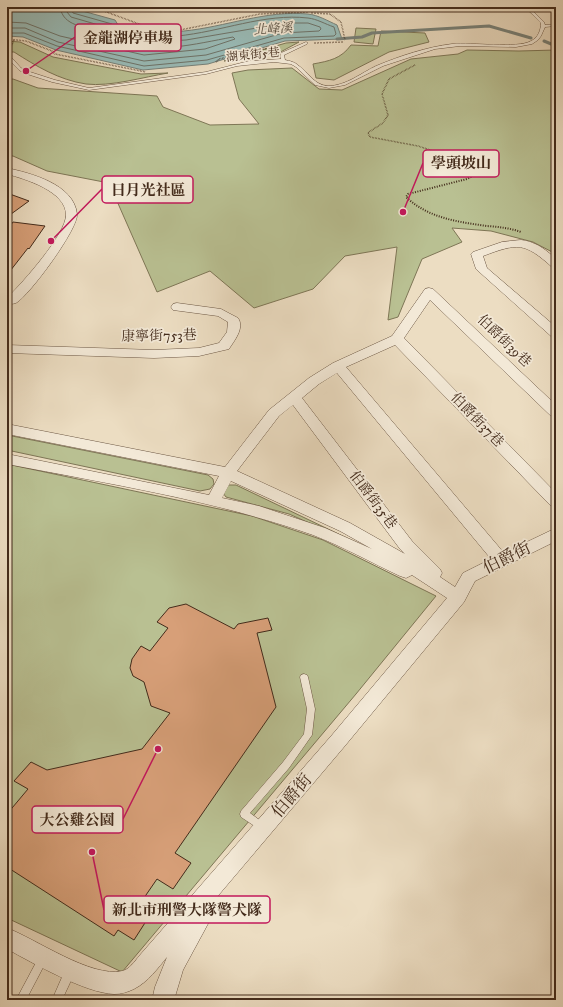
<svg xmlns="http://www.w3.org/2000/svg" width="563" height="1007" font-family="'IM FELL DW Pica','Noto Serif TC',serif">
	<rect width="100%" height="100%" fill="#ecddc2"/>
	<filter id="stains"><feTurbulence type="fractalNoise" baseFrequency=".005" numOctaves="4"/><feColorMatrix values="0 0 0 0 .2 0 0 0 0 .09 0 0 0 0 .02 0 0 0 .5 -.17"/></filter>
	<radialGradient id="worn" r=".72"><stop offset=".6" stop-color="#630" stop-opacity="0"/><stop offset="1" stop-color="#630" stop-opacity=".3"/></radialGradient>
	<g fill="#b9c092" stroke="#7e7656">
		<path d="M 356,28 L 376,29 L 373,44 L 354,42 Z"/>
		<path d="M 381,31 L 425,33 L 429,42 L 389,52 L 334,80 L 316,78 L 313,64 C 329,61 341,59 351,45 L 378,46 Z"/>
		<path d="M 7,41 L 20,42 L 53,57 L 141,74 L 168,73 C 144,77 110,87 86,84 C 59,80 36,66 14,52 L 7,52 Z"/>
		<path d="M 299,42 L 275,55 L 248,56 L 224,61 L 286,43 Z"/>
		<path d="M 467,50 L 519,51 L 556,50 L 556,254 L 533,242 L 491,231 L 452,228 L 462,242 L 422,259 L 398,317 L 388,320 L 397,247 L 345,256 L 313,289 L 254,308 L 210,271 L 157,292 L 109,183 L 47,171 L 13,156 L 7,156 L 7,79 L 13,79 L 38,88 L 157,96 L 163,107 L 210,125 L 259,124 L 239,99 L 232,73 L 248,70 L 292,68 L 319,89 L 342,90 L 411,59 L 458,54 Z"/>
		<path d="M 7,435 L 208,475 L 213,479 L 214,484 L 210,489 L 200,491 L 7,450 Z"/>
		<path d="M 7,464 L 252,516 L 323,540 L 436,596 L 356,694 L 122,972 L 7,918 Z"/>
		<path d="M 227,485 L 236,485 L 397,562 L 289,514 L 226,497 L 223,493 Z"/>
	</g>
	<path fill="#99bbb7" stroke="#778179" d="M 7,7 L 68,7 L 115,20 L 120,28 C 141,32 162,34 184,31 C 225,27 266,10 308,14 C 318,15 328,21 337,25 L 342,39 L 285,41 L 208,64 L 143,70 L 56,50 L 23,37 L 7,36 Z"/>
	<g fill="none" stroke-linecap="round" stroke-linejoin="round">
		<g stroke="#6e7369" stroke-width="1">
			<path d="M 7,22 L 26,23 L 60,36 L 144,55 L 205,49 L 235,39 L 233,37 C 195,44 153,55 116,42 C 109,40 107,34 101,32 C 85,26 63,27 60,7"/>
			<path d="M 7,28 L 25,28 L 58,42 L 144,61 L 206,55 L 283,33 L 319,31 L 321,29 L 320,27 L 308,23 L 286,23 L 186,40 L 149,42 L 117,37 L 109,28 L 71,17 L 67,12 L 66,7"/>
			<path d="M 7,33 L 24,33 L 57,46 L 144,66 L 207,60 L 284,38 L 334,36 L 336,34 L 334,27 C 325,24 317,19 308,18 C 264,13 221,32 177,36 C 158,38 138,35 119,32 L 112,24 L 73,13 L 71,7"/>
		</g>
		<g stroke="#778179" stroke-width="3">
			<path d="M 337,39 L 362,37 L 372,33 L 489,26 L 531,38"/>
			<path d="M 544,41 L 556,46"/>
		</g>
	</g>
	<g fill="#d79f78" stroke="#432b1b">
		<path d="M 7,193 L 29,201 L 7,217 Z"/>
		<path d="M 13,222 L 45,226 L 29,249 L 28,248 L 7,275 L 7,230 Z"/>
		<path d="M 186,604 L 234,629 L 238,624 L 268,618 L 272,630 L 257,633 L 276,707 L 175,853 L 191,863 L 173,889 L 157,879 L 137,908 L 150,915 L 134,940 L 118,930 L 114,936 L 7,867 L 7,814 L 28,789 L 14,781 L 31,762 L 47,770 L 142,749 L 170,713 L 151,706 L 144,682 L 133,676 L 130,668 L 132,659 L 141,646 L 150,651 L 168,628 L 157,622 L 169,608 Z"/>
	</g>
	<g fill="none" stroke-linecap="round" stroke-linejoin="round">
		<g stroke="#6d5845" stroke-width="1">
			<g id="lane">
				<path d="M 525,7 L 529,7 L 544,22 L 545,25 L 556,24 L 556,26 L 545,27 L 541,36 L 538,40 L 532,44 L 516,47 L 460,46 L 435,49 L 383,66 L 345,85 L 329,88 L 315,85 L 296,67 L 291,64 L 274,62 L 237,66 L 206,74 L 89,90 L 52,82 L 24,73 L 19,70 L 7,58 L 7,55 L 12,58 L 21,68 L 27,71 L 55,80 L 89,88 L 206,72 L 249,61 L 281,59 L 281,53 L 306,42 L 308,43 L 307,44 L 284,55 L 285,60 C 290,61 295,62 299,66 C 309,73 314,85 328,86 C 346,86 361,73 376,66 C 400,56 427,47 452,44 C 472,42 517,49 531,41 C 538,38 541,30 541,23 Z"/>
				<path d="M 304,674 L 307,675 L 308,677 L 315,709 L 312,735 L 289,768 L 250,813 L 265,824 L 267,827 L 265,830 L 262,831 L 241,817 L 240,814 L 241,811 L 283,762 L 304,734 L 307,709 L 300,677 L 301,675 Z"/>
				<path d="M 43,953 L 46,955 L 48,958 L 26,1000 L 16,1000 L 40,955 Z"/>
				<path d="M 70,967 L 74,968 L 75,972 L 62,1000 L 52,1000 L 66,968 Z"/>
			</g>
		</g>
		<g stroke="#6d5845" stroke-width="1">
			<g id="street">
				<path d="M 7,168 C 30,173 74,184 77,214 C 79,228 29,296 16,303 C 13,304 10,304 7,304 L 7,296 L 9,296 C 23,282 66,234 66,215 C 66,191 25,179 7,174 Z"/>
				<path d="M 521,240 C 536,242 545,249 556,259 L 556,269 L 552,267 C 524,242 518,243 483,256 L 487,268 L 556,327 L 556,338 L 552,337 L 476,269 L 471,254 L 473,252 L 502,242 Z"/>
				<path d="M 429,288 L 433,289 L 556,405 L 556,418 L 551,416 L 430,300 L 404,338 L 556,493 L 556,507 L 551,506 L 395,345 L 346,367 L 504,553 L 556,528 L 556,541 L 475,581 L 464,602 L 344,747 L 217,897 L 219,902 L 216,909 L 183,970 L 174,1000 L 152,1000 L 155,987 L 167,957 C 158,968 148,982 134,989 C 128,992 121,994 114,994 C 85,993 33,963 7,949 L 7,928 C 36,939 91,978 122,971 C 129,970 135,961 140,955 L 332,735 L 447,598 L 412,575 L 406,578 L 400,576 C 372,563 342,546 313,535 C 214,500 109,484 7,464 L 7,454 L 209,495 L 219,476 L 7,434 L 7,424 L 225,467 L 269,410 L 309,378 L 333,363 L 392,336 L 425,289 ZM 337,373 L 491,559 L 463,573 L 455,587 L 440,577 L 442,573 L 440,569 L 412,541 L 302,398 L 319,384 ZM 293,405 L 400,549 L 405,554 L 350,523 L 237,471 L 279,416 ZM 231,481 L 340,531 L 372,549 L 325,528 L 259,506 L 222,498 Z"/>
				<path d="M 177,303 L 221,309 L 238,318 C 245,328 234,341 229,349 L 199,356 L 154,358 L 7,353 L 7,345 L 154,350 L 199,348 L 219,343 L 227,332 L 228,322 L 218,316 L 173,310 L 171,307 L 173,304 Z"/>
			</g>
		</g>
		<g stroke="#432b1b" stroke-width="1.5" stroke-dasharray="0.5 1" stroke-linecap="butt">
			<path d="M 93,7 L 158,31 L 180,30 L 260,14 L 308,12"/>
			<path d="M 311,13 L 330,14 L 341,22 L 345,40"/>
			<path d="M 7,39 L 26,41 L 52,51 L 55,54 L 146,72"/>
			<path d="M 314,43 L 344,42"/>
			<path d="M 10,49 L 14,40"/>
			<path d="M 249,52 L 279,46"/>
			<path d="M 216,62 L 219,59 L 238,55"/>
			<path d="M 415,65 L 389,79 L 382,94 L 388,115 L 383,123 L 369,132 L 368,133 L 370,137 L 418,146 L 448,156 L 472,155 L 484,159 L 482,168"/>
		</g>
		<path stroke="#432b1b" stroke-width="2" stroke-dasharray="1 1.5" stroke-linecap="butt" d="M 482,167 L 477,174 L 467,179 L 408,194 L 406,197 C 428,218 458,222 487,226 C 499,227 510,228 521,232"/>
		<use href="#lane" fill="#f3e9d7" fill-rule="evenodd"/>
		<use href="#street" fill="#f3e9d7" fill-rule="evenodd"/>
	</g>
	<g text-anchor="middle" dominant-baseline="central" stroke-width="3.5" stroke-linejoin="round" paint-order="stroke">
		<g font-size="12" fill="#432b1b" stroke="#f3e9d7">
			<text transform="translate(253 55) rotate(-6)">湖東街5巷</text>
		</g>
		<g font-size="13" font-style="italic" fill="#584f42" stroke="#f3e9d7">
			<text transform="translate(273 29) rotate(-4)">北峰溪</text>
		</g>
		<g font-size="14" fill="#432b1b" stroke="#f3e9d7">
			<text transform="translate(159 336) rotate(-1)">康寧街753巷</text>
			<text transform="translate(504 341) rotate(44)">伯爵街39巷</text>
			<text transform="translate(477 420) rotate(46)">伯爵街37巷</text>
			<text transform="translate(373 500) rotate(53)">伯爵街35巷</text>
		</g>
		<g font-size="17" fill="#432b1b" stroke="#f3e9d7">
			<text transform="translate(507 558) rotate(-26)">伯爵街</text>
			<text transform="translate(292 796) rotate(-49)">伯爵街</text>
		</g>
	</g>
	<path fill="none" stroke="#c2185b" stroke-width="1.5" d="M26 71L75 37M403 212L423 163M51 241L102 189M158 749L123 819M92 852L104 910"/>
	<g fill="#c2185b" stroke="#f3e9d7" stroke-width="1.5">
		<circle cx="26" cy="71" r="4"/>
		<circle cx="403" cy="212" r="4"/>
		<circle cx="51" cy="241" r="4"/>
		<circle cx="158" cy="749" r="4"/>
		<circle cx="92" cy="852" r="4"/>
	</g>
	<g fill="#f3e9d7" stroke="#c2185b" stroke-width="1.5">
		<rect x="75" y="24" width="106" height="27" rx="4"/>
		<rect x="423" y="150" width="76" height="27" rx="4"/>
		<rect x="102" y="176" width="91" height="27" rx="4"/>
		<rect x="32" y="806" width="91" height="27" rx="4"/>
		<rect x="104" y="896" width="166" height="27" rx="4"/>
	</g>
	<g font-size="15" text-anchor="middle" font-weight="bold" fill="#432b1b">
		<text x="128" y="43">金龍湖停車場</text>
		<text x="461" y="168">學頭坡山</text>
		<text x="148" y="195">日月光社區</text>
		<text x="77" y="825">大公雞公園</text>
		<text x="187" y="915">新北市刑警大隊警犬隊</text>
	</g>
	<rect width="563" height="1007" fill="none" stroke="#ecddc2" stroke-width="24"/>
	<rect x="8" y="8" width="547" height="991" fill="none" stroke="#432b1b" stroke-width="2"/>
	<rect x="12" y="12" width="539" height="983" fill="none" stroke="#432b1b"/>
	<rect width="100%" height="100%" filter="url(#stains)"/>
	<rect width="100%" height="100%" fill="url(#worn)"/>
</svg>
